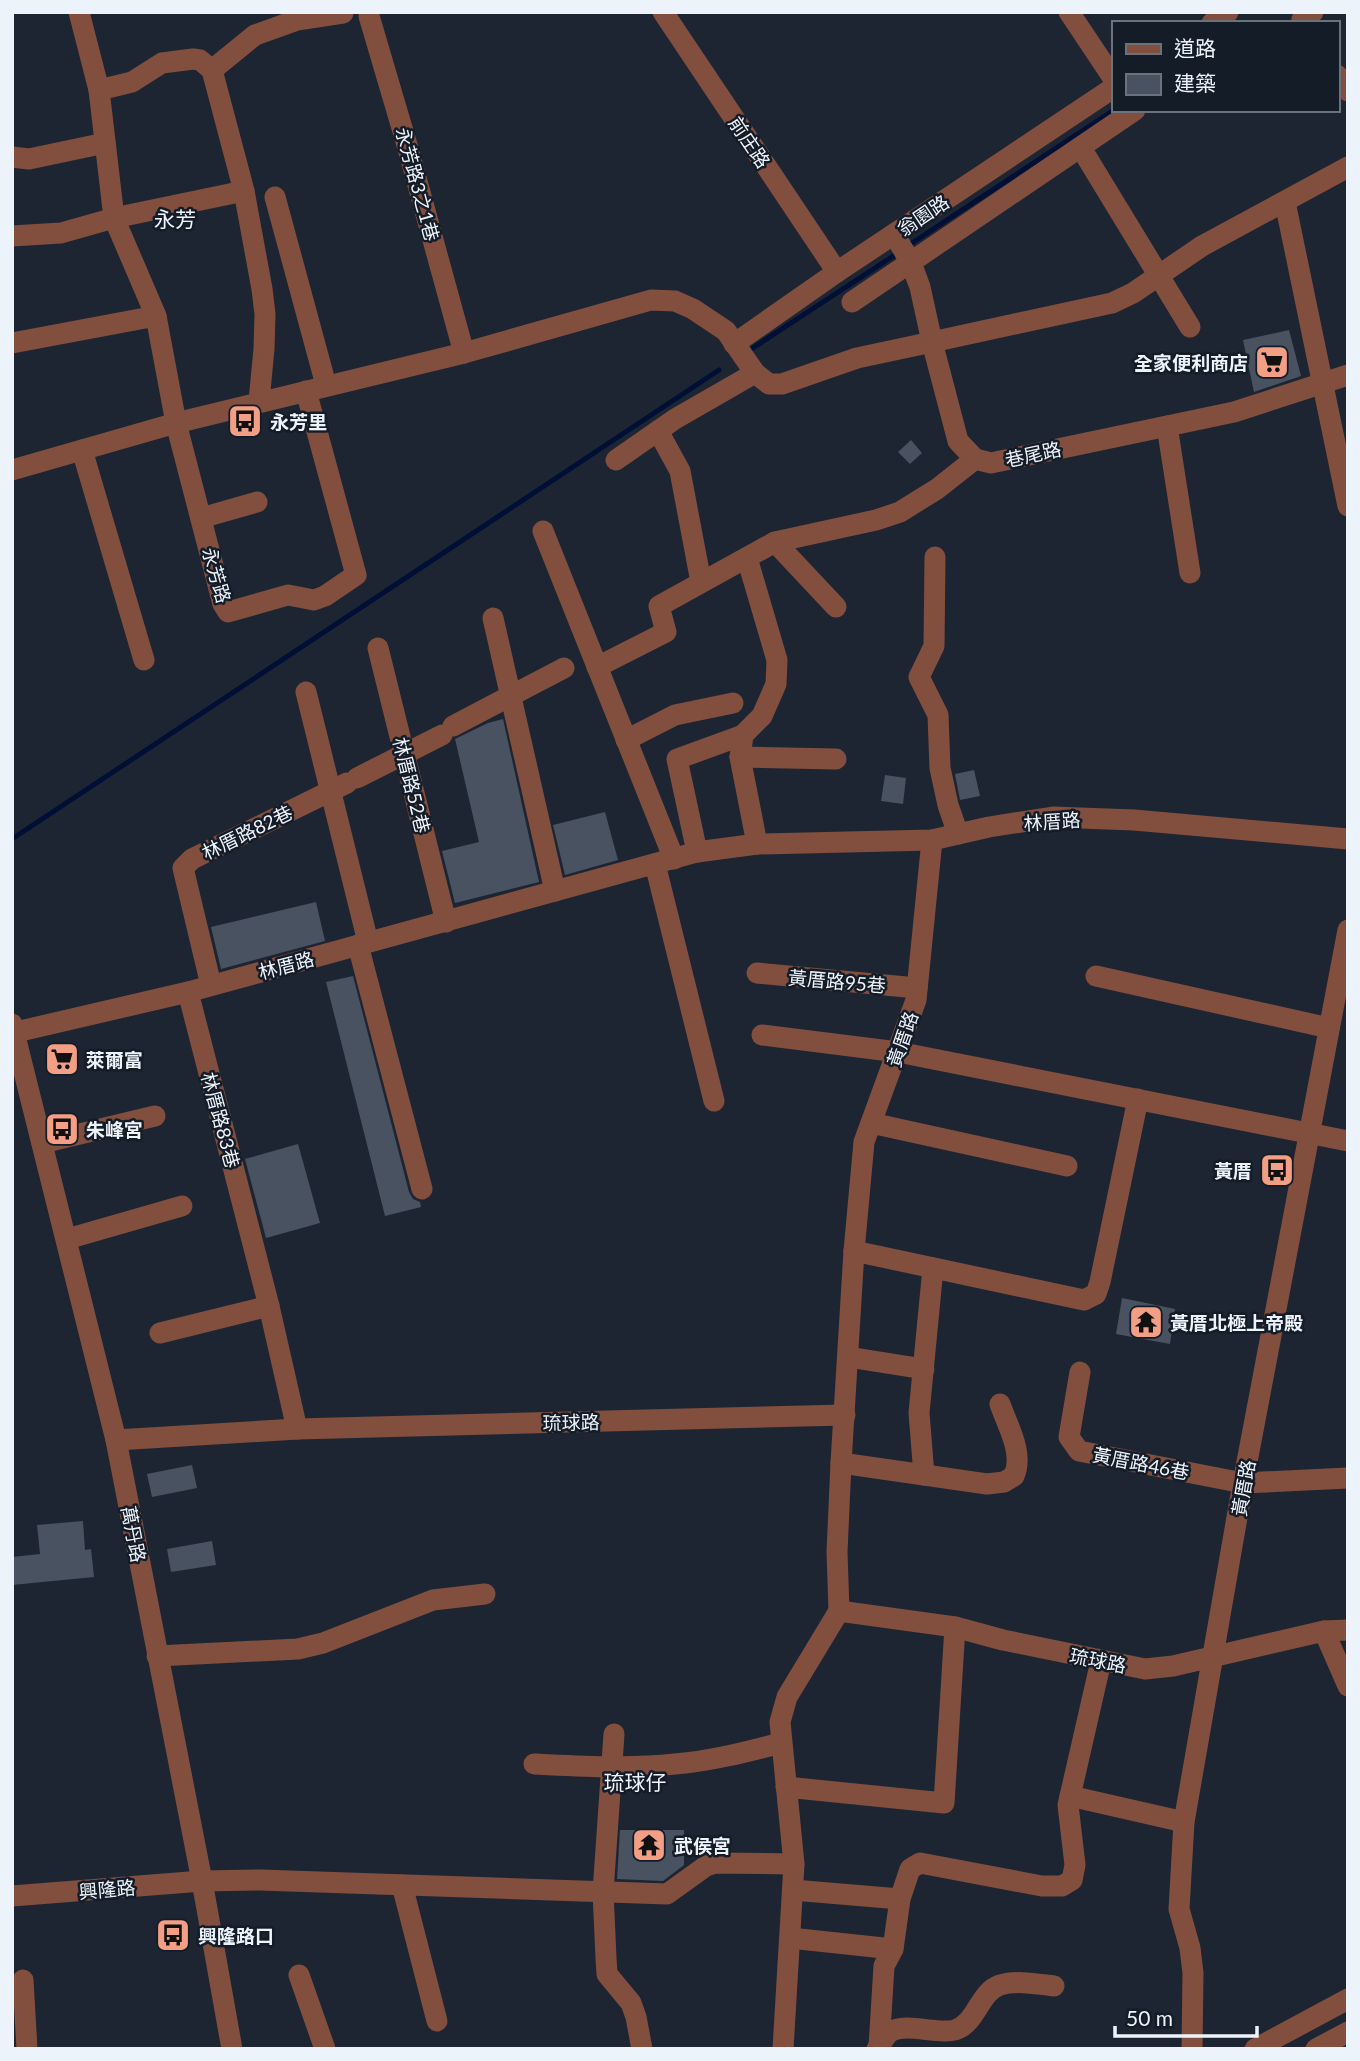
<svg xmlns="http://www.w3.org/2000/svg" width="1360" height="2061" font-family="Lato,'Noto Sans TC',sans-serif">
	<rect width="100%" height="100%" fill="#1e2532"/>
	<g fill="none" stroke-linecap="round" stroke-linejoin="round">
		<g stroke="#000f36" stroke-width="5">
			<path d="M 906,247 L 1114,110"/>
			<path d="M 753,348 L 898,253"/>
			<path d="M 12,839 L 719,370"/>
		</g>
	</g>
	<g fill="#495260">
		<path d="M 1289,330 L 1301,376 L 1254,392 L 1243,340 Z"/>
		<path d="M 911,440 L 922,453 L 910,464 L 898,452 Z"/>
		<path d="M 503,719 L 539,882 L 455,903 L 442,851 L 479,842 L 455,739 L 488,723 Z"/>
		<path d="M 974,770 L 980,796 L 960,800 L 955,774 Z"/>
		<path d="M 885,775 L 906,778 L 903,804 L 881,801 Z"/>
		<path d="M 605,812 L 618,860 L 565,875 L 553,825 Z"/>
		<path d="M 316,902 L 325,941 L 221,969 L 211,927 Z"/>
		<path d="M 353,976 L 409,1192 L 413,1199 L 420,1202 L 421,1207 L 385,1216 L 326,982 Z"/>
		<path d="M 298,1144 L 320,1223 L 266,1238 L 245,1159 Z"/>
		<path d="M 1122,1298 L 1175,1309 L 1170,1344 L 1116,1334 Z"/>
		<path d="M 192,1465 L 197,1488 L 152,1497 L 147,1474 Z"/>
		<path d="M 83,1521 L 85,1550 L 91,1549 L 94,1577 L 12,1585 L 12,1557 L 40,1554 L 37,1525 Z"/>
		<path d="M 212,1541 L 216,1565 L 171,1572 L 167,1549 Z"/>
		<path d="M 620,1830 L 684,1830 L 684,1865 L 663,1881 L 617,1879 Z"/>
	</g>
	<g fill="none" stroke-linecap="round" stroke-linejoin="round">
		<g stroke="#824f3f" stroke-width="21">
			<path d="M 79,12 L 99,90 L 114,218 L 156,316 L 176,423 L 223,604 L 228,612 L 288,595 L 314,600 L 325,596 L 356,575 L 306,391"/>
			<path d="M 663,12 L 837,272"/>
			<path d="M 1069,12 L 1113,78"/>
			<path d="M 369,16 L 407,145 L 464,353"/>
			<path d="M 1212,23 L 1228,12"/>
			<path d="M 1303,23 L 1302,20 L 1313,12"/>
			<path d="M 212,70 L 255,35 L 297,20 L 343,13"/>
			<path d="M 1337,75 L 1348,91"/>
			<path d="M 99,90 L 132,82 L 162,63 L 193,59 L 200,60 L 212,70 L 244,191 L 262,289 L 265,314 L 264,349 L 259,401"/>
			<path d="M 1081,148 L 1190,327"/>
			<path d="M 12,157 L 29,159 L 105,143"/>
			<path d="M 275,197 L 326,385"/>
			<path d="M 1285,202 L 1348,506"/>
			<path d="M 894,234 L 911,263 L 920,287 L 932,342 L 1112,303 L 1133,293 L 1202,246 L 1348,167"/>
			<path d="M 12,236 L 61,233 L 114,218 L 244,191"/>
			<path d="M 852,302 L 1135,110"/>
			<path d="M 12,343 L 156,316"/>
			<path d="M 734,344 L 837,272 L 1113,88"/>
			<path d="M 1167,426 L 1190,573"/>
			<path d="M 658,431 L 680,471 L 701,582"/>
			<path d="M 82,450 L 144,660"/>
			<path d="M 616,460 L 675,419 L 755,373"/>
			<path d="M 12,470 L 176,423 L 464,353 L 651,300 L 675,301 L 693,309 L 726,331 L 755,373 L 769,384 L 782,384 L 857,358 L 932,342 L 958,441 L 975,459 L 991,463 L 1234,412 L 1348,375"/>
			<path d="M 201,518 L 257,502"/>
			<path d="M 543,531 L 674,859"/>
			<path d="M 775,542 L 836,607"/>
			<path d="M 935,557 L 934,646 L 919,677 L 938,715 L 940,768 L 948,805 L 958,834"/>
			<path d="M 747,558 L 777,660 L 776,684 L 762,716 L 743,735 L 740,757 L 757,844"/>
			<path d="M 493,618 L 555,891"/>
			<path d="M 378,648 L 446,922"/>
			<path d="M 597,667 L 666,632 L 659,606 L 775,542 L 876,520 L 900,512 L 937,489 L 975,459"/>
			<path d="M 306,692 L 368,942"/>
			<path d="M 453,726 L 564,668"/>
			<path d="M 626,740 L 675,715 L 733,703"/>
			<path d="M 740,757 L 836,759"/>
			<path d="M 357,778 L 442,735"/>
			<path d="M 697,852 L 677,759 L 743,735"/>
			<path d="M 655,864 L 714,1101"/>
			<path d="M 358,945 L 422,1189"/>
			<path d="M 757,973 L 917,988"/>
			<path d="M 1096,976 L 1329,1028"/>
			<path d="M 211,985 L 183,868 L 192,859 L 347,783"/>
			<path d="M 188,992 L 269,1306 L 297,1429"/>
			<path d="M 12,1024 L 116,1440 L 202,1881 L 232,2049"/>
			<path d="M 16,1032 L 188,992 L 697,852 L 757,844 L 932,840 L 989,827 L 1053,817 L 1134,820 L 1348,839"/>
			<path d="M 762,1035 L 898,1052 L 1348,1141"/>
			<path d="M 871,1123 L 1067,1166"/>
			<path d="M 42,1143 L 155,1116"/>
			<path d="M 67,1239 L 182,1206"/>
			<path d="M 854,1251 L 1084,1300 L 1096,1294 L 1100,1282 L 1138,1099"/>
			<path d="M 160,1333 L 269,1306"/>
			<path d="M 848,1357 L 924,1369"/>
			<path d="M 1080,1372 L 1069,1437 L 1079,1451 L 1243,1483 L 1348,1478"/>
			<path d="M 116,1440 L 297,1429 L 845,1415"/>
			<path d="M 841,1463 L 987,1484 L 1004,1482 L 1014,1476 C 1024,1453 1008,1427 1000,1404"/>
			<path d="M 924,1475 L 919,1413 L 933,1268"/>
			<path d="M 839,1611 L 837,1552 L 841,1463 L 854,1251 L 864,1142 L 916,1000 L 932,840"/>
			<path d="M 839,1611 L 955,1627 L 1003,1640 L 1145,1669 L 1173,1666 L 1324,1631 L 1348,1630"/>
			<path d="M 1324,1631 L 1348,1686"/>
			<path d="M 157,1656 L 298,1649 L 323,1643 L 433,1600 L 485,1594"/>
			<path d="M 614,1734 L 603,1892 L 606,1958 L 607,1974 L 631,2003 L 636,2017 L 642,2049"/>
			<path d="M 534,1764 C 580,1766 628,1769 675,1764 C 711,1761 746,1752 781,1743"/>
			<path d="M 786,1787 L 944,1803 L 955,1627"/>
			<path d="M 1070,1796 L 1184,1822"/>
			<path d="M 402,1885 L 437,2021"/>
			<path d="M 793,1890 L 900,1899"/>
			<path d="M 12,1896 L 202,1881 L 260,1880 L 667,1894 L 706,1866 L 715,1863 L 794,1864"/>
			<path d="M 790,1938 L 893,1949"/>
			<path d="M 299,1975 L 325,2049"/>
			<path d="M 23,1980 L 27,2049"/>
			<path d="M 879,2047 L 884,1966 L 893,1949 L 900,1899 L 910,1869 L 920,1863 L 1042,1886 L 1062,1886 L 1072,1880 L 1075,1865 L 1068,1805 L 1101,1661"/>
			<path d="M 783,2049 L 794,1864 L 780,1722 L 787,1697 L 839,1611"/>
			<path d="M 877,2049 C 881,2044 885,2036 890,2032 C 906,2022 937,2035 955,2030 C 977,2023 979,1992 1000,1985 C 1017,1980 1037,1984 1054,1986"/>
			<path d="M 1192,2049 L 1193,1973 L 1190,1948 L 1179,1909 L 1184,1822 L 1243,1483 L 1348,930"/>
			<path d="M 1255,2049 L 1348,1999"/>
			<path d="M 1316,2049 L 1348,2032"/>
		</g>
	</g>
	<defs>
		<g id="supermarket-square" transform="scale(1.75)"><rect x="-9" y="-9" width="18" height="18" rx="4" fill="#f39f85" stroke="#141c28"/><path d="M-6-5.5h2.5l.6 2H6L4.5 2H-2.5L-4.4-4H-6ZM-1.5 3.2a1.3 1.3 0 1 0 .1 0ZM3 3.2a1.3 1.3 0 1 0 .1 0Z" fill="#111"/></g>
		<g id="bus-square" transform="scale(1.75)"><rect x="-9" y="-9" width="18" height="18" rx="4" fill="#f39f85" stroke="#141c28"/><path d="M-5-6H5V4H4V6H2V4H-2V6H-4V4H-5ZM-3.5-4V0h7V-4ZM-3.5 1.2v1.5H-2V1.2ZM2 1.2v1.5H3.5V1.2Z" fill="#111"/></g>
		<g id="temple-square" transform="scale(1.75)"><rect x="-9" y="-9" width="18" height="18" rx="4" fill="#f39f85" stroke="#141c28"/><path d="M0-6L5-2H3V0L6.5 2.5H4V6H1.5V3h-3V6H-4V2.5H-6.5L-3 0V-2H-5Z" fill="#111"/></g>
	</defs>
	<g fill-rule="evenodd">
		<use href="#supermarket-square" x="1272" y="362"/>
		<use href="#bus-square" x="245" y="421"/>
		<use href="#supermarket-square" x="62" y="1059"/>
		<use href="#bus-square" x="62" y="1129"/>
		<use href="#bus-square" x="1277" y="1170"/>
		<use href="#temple-square" x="1146" y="1322"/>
		<use href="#temple-square" x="649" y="1845"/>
		<use href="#bus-square" x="173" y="1935"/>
	</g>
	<g text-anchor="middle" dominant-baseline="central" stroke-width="5" stroke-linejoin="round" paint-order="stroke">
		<g font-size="19" fill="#edf3fb" stroke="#141c28">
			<text transform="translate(750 142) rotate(56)">前庄路</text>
			<text transform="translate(418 184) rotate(75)">永芳路3之1巷</text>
			<text transform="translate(923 215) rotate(-34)">翁園路</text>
			<text transform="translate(1033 454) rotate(-12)">巷尾路</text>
			<text transform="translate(217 575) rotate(74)">永芳路</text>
			<text transform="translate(412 785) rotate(76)">林厝路52巷</text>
			<text transform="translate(1052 821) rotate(-4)">林厝路</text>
			<text transform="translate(247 832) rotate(-26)">林厝路82巷</text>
			<text transform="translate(286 965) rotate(-15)">林厝路</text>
			<text transform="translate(837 981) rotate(5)">黃厝路95巷</text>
			<text transform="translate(902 1039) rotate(-71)">黃厝路</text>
			<text transform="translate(221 1120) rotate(75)">林厝路83巷</text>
			<text transform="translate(571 1422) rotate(-1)">琉球路</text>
			<text transform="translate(1141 1463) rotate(11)">黃厝路46巷</text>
			<text transform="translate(1243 1488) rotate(-80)">黃厝路</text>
			<text transform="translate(134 1534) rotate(79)">萬丹路</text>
			<text transform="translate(1098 1660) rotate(11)">琉球路</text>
			<text transform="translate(107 1889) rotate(-5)">興隆路</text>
		</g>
		<g font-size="19" font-weight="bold" fill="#edf3fb" stroke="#141c28" text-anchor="start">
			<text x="1248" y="362" text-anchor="end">全家便利商店</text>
			<text x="270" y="421">永芳里</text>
			<text x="86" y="1059">萊爾富</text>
			<text x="86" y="1129">朱峰宮</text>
			<text x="1252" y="1170" text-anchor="end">黃厝</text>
			<text x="1170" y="1322">黃厝北極上帝殿</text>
			<text x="674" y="1845">武侯宮</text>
			<text x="198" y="1935">興隆路口</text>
		</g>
		<g font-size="21" fill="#edf3fb" stroke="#141c28">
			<text x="175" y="218">永芳</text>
			<text x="635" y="1781">琉球仔</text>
		</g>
	</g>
	<rect width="1360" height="2061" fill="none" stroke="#edf3fb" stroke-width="28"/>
	<rect x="1112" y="21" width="228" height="91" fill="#141c28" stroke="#6b727c" stroke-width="2"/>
	<rect x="1126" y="44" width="35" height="10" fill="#824f3f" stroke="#6b727c" stroke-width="2"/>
	<text x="1174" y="56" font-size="21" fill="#edf3fb">道路</text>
	<rect x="1126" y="74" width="35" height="21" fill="#495260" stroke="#6b727c" stroke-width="2"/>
	<text x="1174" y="91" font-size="21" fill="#edf3fb">建築</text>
	<path d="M1115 2026v10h142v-10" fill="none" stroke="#edf3fb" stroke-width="3.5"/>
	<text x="1126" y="2026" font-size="21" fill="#edf3fb" stroke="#141c28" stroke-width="5" paint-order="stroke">50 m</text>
</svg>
